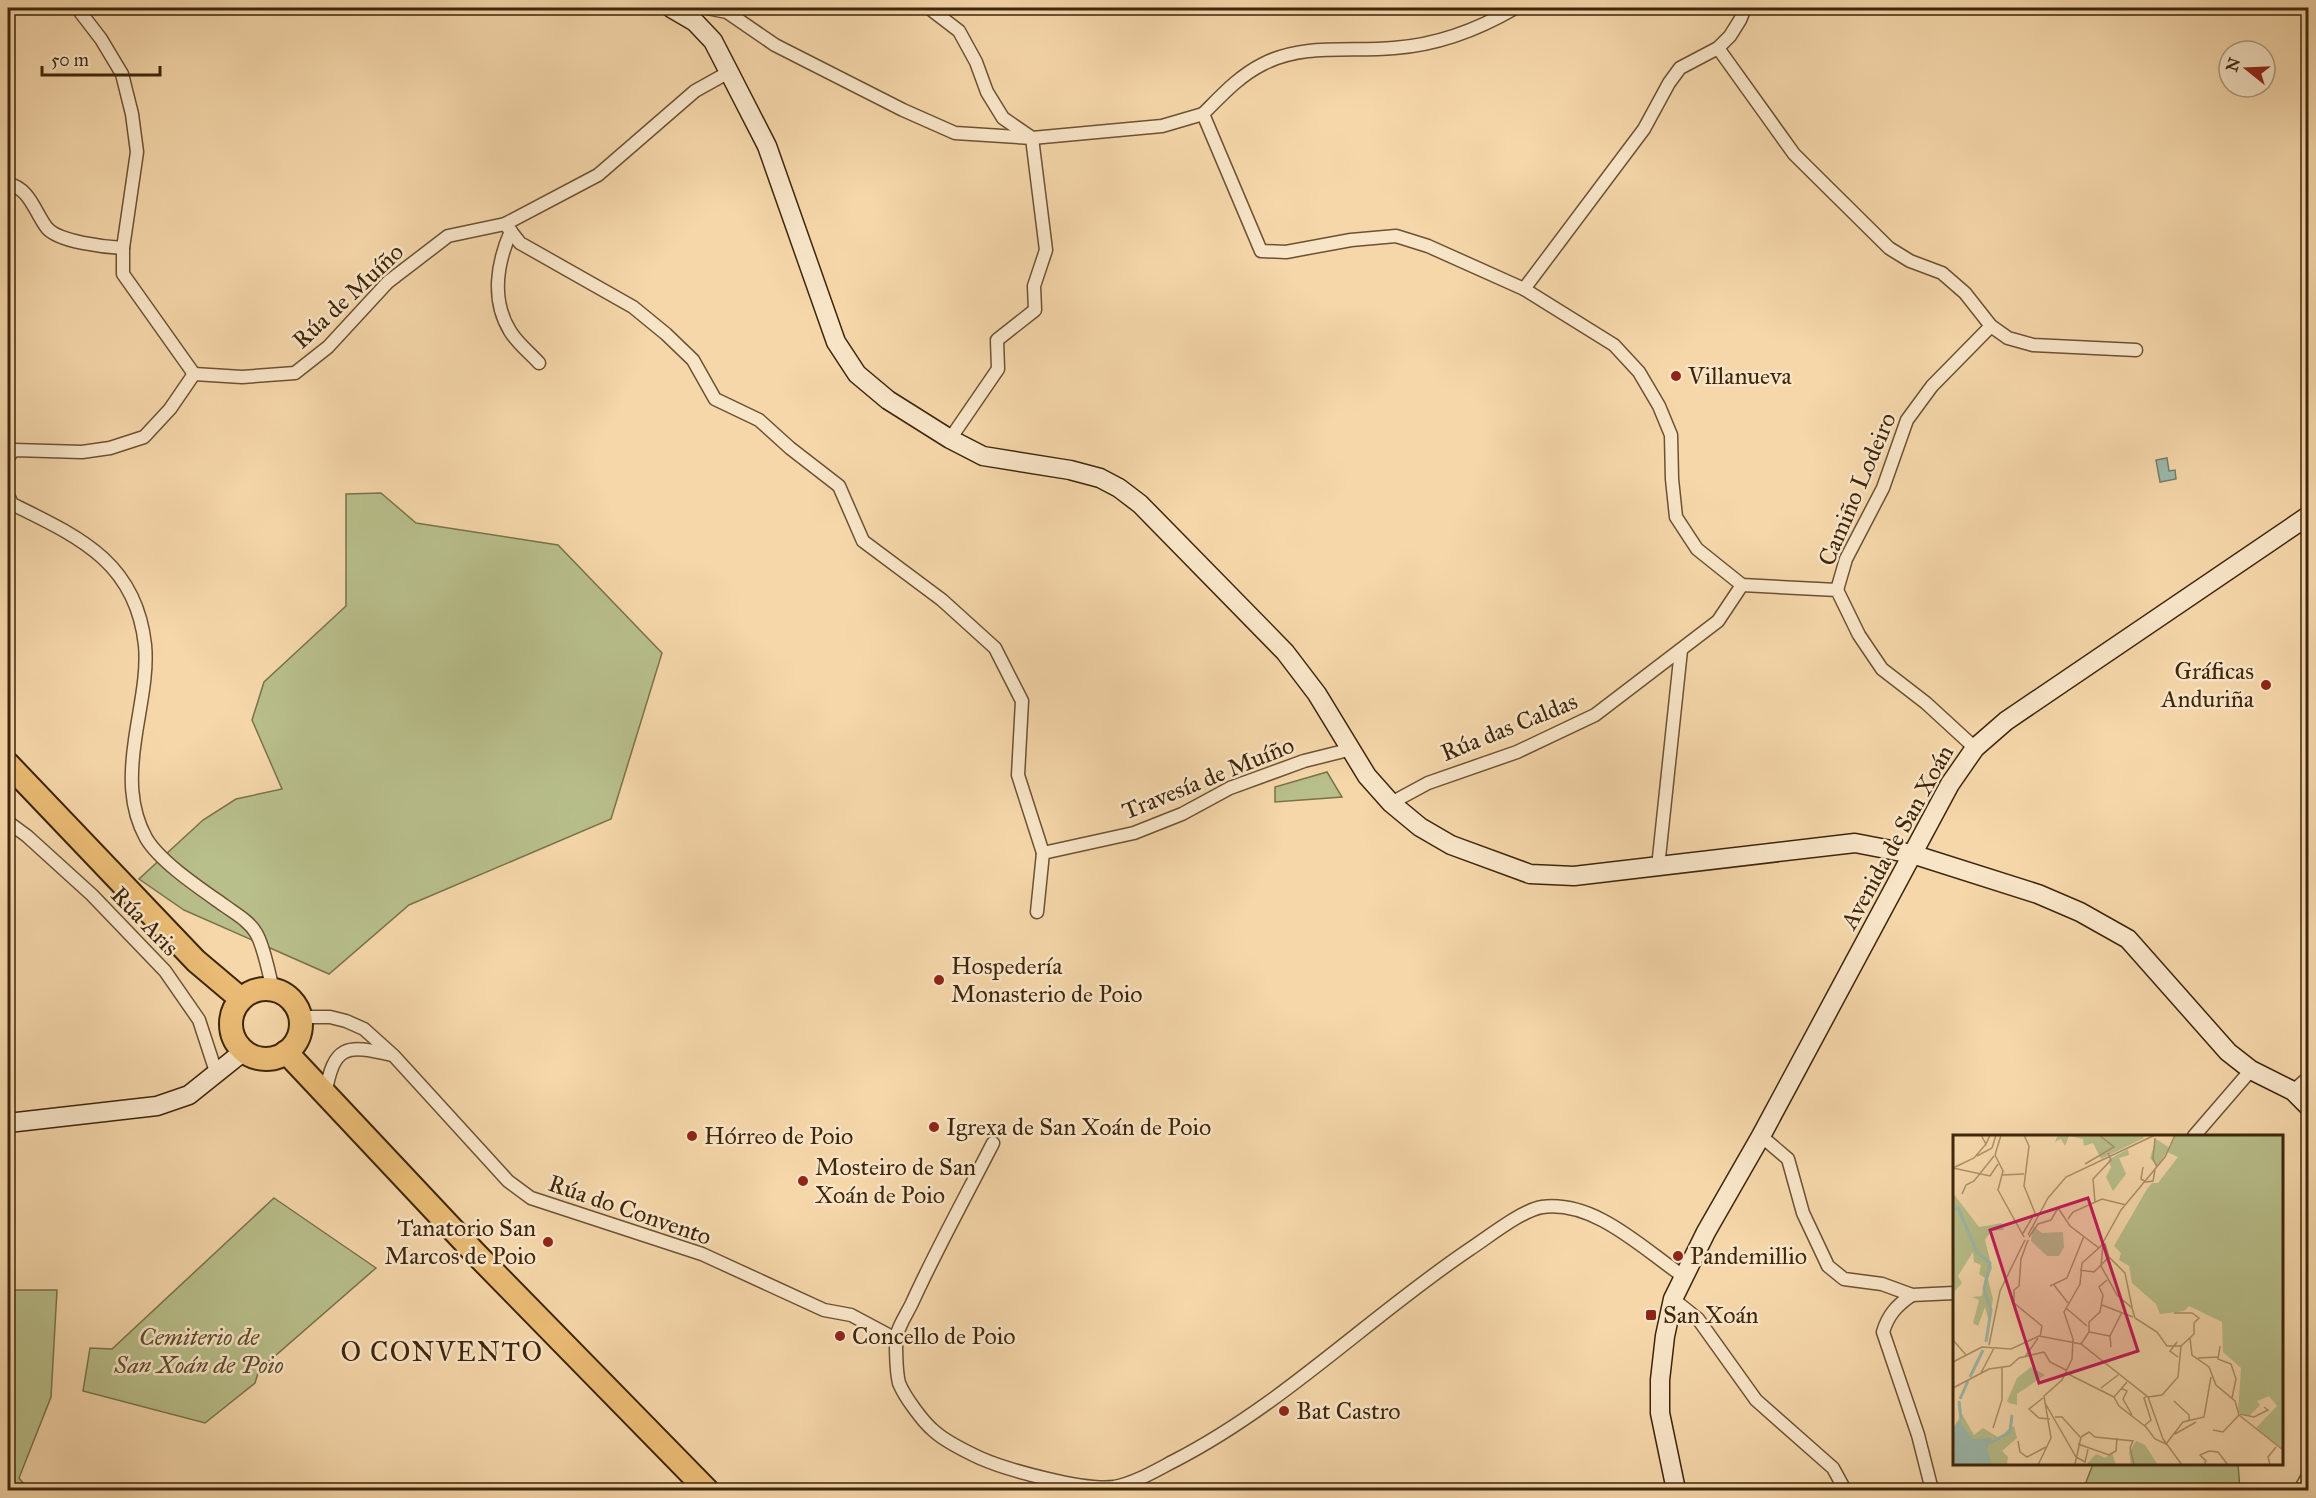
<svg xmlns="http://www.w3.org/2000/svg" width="2316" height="1498" font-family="'IM FELL Great Primer',serif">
	<rect width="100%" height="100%" fill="#f5d7aa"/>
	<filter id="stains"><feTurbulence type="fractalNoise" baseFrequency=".00333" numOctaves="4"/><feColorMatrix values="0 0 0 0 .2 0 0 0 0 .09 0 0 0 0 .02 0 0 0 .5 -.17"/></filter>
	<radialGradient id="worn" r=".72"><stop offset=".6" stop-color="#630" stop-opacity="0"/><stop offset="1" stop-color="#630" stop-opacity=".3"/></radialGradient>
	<g fill="#b8bf8b" stroke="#7b724b" stroke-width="1.5">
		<path d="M 381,493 L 416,523 L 558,545 L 662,653 L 611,819 L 409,905 L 329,974 L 184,910 L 139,879 L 203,820 L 236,799 L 282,789 L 252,720 L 264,682 L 346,606 L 346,494 Z"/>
		<path d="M 1327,772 L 1342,797 L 1275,802 L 1275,787 Z"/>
		<path d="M 274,1198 L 376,1268 L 259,1370 L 255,1383 L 205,1423 L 83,1391 L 90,1348 L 112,1349 Z"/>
		<path d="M 8,1290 L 57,1290 L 51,1397 L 19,1478 L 29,1490 L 8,1490 Z"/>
		<path d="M 2093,1464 L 2238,1464 L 2240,1490 L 2083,1490 Z"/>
	</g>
	<path fill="#9cb9ac" stroke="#767e6c" stroke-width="1.5" d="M 2167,458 L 2169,471 L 2175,470 L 2176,479 L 2160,482 L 2156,460 Z"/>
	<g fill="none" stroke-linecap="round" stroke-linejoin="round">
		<g stroke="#6c5233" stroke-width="15">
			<g id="street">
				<path d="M 80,8 L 81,13 L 101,39 L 122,74 L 132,114 L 137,152 L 123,248 L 123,274 L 194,374"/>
				<path d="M 707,8 L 727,12 L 775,45 L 903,110 L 955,133 L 1032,138 L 1162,126 L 1203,114"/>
				<path d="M 929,8 L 959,31 L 976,62 L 987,92 L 1003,118 L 1032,138 L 1046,250 L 1034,286 L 1035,310 L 997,340 L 998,369 L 950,439"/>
				<path d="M 1718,48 L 1794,154 L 1889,248 L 1910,261 L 1942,273 L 1965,293 L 1991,326 L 2008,338 L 2033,345 L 2136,350"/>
				<path d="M 1203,114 L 1261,251 L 1286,252 L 1351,240 L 1396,236 L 1428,246 L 1524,289 L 1614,345 L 1639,372 L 1659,406 L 1671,435 L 1672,479 L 1676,517 L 1697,549 L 1742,585 L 1837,590 L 1859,635 L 1882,669 L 1926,703 L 1975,748"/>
				<path d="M 1203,114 C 1222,95 1239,76 1263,64 C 1304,43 1350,52 1394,48 C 1436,45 1479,29 1515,8"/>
				<path d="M 8,184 C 30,188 35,213 47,228 C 59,242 105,247 123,248"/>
				<path d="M 505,224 L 520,243 L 633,307 L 666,334 L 693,360 L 715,399 L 759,420 L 790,448 L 839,486 L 863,541 L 942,600 L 995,648 L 1022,701 L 1018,775 L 1043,853 L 1037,912"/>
				<path d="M 511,231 C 497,263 491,300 510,331 C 517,343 530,353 539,363"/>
				<path d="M 1524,289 L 1644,129 L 1669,83 L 1680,68 L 1718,48 L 1730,36 L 1740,20 L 1745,8"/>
				<path d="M 194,374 L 242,377 L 295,373 L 328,347 L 388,282 L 448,236 L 505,224 L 598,175 L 695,91 L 729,72"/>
				<path d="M 8,457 L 14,450 L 82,452 L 110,448 L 144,437 L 170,409 L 194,374"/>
				<path d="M 8,495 L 12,504 C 79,537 136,562 145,645 C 148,675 139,710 135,740 C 130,774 129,807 146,838 C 160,862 201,889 225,906 C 236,914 249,921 256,933 C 264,946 269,974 273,990"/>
				<path d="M 1837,590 L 1846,559 L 1883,488 L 1907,420 L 1932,386 L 1991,326"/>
				<path d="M 1391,803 L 1428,783 L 1517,752 L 1595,715 L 1718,621 L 1742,585"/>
				<path d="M 8,822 L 27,836 L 92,895 L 165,971 L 199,1020 L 217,1075"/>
				<path d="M 1043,853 L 1134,833 L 1182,814 L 1230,788 L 1304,761 L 1352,749"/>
				<path d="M 1658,867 L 1681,650"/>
				<path d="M 300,1017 L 330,1017 L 346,1021 L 364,1029 L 394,1056 L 508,1181 L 531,1198 L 702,1254 L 824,1310 L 851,1315 L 896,1339"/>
				<path d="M 2293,1091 L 2308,1078"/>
				<path d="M 325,1095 C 334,1045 345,1044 392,1055"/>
				<path d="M 1761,1136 L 1788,1159 L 1803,1213 L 1828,1266 L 1844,1279 L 1882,1284 L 1912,1295 L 1954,1293"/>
				<path d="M 2194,1136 L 2251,1070"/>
				<path d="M 993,1143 C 966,1196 937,1248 912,1303 C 907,1314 896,1329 896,1341 C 896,1353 896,1371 899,1383 C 904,1396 923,1422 934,1431 C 946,1442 965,1451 980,1458 C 1007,1470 1085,1491 1114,1487 C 1135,1483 1155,1471 1174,1461 C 1283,1405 1369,1317 1470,1249 C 1487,1238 1522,1210 1542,1207 C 1595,1200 1643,1249 1683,1276"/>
				<path d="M 1912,1295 C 1897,1305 1888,1315 1883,1332 L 1918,1435 L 1932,1490"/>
				<path d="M 1673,1299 L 1698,1319 L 1756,1400 L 1833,1468 L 1845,1490"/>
				<path d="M 2300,1490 L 2308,1476"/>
			</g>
		</g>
		<g stroke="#3e260b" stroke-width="21">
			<g id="secondary">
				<path d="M 671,8 L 695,22 L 713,41 L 729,72 L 767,146 L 836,342 L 857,374 L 888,400 L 950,439 L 983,456 L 1070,470 L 1100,478 L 1119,488 L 1140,504 L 1285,652 L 1317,694 L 1367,776 L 1391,803 L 1420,827 L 1451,845 L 1530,874 L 1574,876 L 1855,843 L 1912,854 L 2038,894 L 2080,912 L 2128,939 L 2228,1052 L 2251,1070 L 2293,1091 L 2308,1106"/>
				<path d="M 8,1123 L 157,1106 L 189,1095 L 244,1051"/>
				<path d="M 1676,1490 L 1660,1413 L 1660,1380 L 1665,1336 L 1673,1299 L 1706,1232 L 1761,1136 L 1950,784 L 1975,748 L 2006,721 L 2308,516"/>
			</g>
		</g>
		<g stroke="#3e260b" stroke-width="26">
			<g id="highway">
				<path d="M 8,764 L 196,961 L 241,999"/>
				<circle cx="266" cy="1024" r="35"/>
				<path d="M 286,1052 L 474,1252 L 707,1490"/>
			</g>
		</g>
		<use href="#street" stroke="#f8e5c8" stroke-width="12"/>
		<use href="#secondary" stroke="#f8e5c8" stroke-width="18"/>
		<use href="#highway" stroke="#eabc75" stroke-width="22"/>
	</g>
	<g fill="#8f2418" stroke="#f8e5c8" stroke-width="2">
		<circle cx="1676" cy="376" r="6"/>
		<circle cx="2266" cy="685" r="6"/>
		<circle cx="939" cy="980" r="6"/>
		<circle cx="934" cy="1127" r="6"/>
		<circle cx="692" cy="1136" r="6"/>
		<circle cx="803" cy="1181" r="6"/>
		<circle cx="548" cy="1242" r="6"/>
		<circle cx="1678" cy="1256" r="6"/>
		<rect x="1645" y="1309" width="12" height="12" rx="3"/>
		<circle cx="840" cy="1336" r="6"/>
		<circle cx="1284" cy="1411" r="6"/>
	</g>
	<g text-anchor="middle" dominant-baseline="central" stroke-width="5" stroke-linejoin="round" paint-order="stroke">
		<g font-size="24" fill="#3e260b" stroke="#f8e5c8">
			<text transform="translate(348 296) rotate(-43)">Rúa de Muíño</text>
			<text transform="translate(1857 489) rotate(-67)">Camiño Lodeiro</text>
			<text transform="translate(1509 727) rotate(-22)">Rúa das Caldas</text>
			<text transform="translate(1208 778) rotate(-22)">Travesía de Muíño</text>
			<text transform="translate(1897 837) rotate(-61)">Avenida de San Xoán</text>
			<text transform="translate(145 921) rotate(46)">Rúa Aris</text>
			<text transform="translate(630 1210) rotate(19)">Rúa do Convento</text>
		</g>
		<g font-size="24" fill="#3e260b" stroke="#f8e5c8" text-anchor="start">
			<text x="1688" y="376">Villanueva</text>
			<text x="2254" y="671" text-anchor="end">Gráficas<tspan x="2254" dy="28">Anduriña</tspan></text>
			<text x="951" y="966">Hospedería<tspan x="951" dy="28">Monasterio de Poio</tspan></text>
			<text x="946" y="1127">Igrexa de San Xoán de Poio</text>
			<text x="704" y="1136">Hórreo de Poio</text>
			<text x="815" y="1167">Mosteiro de San<tspan x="815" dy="28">Xoán de Poio</tspan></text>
			<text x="536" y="1228" text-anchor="end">Tanatorio San<tspan x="536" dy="28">Marcos de Poio</tspan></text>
			<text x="1690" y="1256">Pandemillio</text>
			<text x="1663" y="1315">San Xoán</text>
			<text x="852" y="1336">Concello de Poio</text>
			<text x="1296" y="1411">Bat Castro</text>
		</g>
		<g font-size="24" font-style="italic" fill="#5c4c2b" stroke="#f8e5c8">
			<text x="199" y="1337">Cemiterio de<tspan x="199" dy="28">San Xoán de Poio</tspan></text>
		</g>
		<g font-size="27" letter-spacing="1.5" fill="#3e260b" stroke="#f8e5c8">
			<text x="442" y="1351">O CONVENTO</text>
		</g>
	</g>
	<g transform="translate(1953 1135)">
		<rect width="330" height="330" fill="#f5d7aa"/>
		<path d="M 105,0 L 189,0 L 191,3 L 148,24 L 140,8 L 131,11 L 130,4 L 116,1 L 112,11 L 108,4 L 102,7 ZM 222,0 L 330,0 L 330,314 L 303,293 L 324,271 L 316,261 L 304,266 L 307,270 L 296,281 L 285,277 L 288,233 L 270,217 L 269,187 L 236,171 L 231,176 L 207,179 L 203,169 L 179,148 L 176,131 L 166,125 L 168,118 L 161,111 L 194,54 L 199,48 L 205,48 L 225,22 L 214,17 L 204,31 L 197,23 L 203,4 L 217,13 ZM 175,14 L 176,20 L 166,23 L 173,39 L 160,56 L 153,42 L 158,32 L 155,25 ZM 0,58 L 26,92 L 49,88 L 51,95 L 38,96 L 32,105 L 39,133 L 35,144 L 40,164 L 36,187 L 32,172 L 25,191 L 20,188 L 26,165 L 19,162 L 29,161 L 32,143 L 26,139 L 28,130 L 21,127 L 20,117 L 5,141 L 9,148 L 0,158 ZM 80,91 L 89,98 L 110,97 L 111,112 L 106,121 L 94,121 L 78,106 ZM 78,232 L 92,240 L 64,259 L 64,270 L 56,268 L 54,266 L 64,243 ZM 9,279 L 21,300 L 30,293 L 48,304 L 54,295 L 61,291 L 64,303 L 49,316 L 55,322 L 54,330 L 0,330 L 0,293 ZM 183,306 L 192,310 L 205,330 L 178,330 L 176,317 ZM 159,318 L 163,330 L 133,330 L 143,319 L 152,323 Z" fill="#b8bf8b"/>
		<path d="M 8,284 L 8,289 L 20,304 L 39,303 L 34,314 L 39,330 L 0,330 L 0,293 Z" fill="#9cb9ac"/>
		<path fill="none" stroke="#9cb9ac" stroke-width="3" d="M 0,74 L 5,73 L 24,117 L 37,128 L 31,154 L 38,175 L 33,207M 17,242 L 30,215M 7,264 L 15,246M 6,266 L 8,284M 37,308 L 57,297 L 59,280"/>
		<path fill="none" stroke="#ac906a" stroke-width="1.5" d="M 28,0 L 33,9 L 37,0M 48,0 L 42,20 L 50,36 L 45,55 L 71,102M 202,3 L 200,24 L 204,32M 24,21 L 39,13 L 43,0M 132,29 L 161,12 L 146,0M 190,32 L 188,44 L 193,47 L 200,46 L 202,35M 0,33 L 37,41 L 45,29M 0,33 L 21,23 L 33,9M 49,40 L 71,39M 9,59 L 13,50 L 21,46 L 41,21M 142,67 L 140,44 L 158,25 L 155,18M 105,73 L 117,91 L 146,113M 115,84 L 120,77 L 149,64 L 173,70M 69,100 L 82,78 L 71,51 L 76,11 L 71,0M 75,100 L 95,63 L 113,42 L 202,0M 76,102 L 85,89 L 98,85 L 105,73M 150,109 L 148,131 L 164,160 L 179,173 L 182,183 L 204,197 L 214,211 L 228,211M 150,111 L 152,109 L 156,122 L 172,138 L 179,172M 127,135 L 141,137 L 156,122M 101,150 L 115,168M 66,151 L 61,155 L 61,168 L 89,191 L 87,202M 66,151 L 68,124 L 75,105M 97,151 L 114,143 L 131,101M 149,170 L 180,182M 113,173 L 134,191M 136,197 L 157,201M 237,203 L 239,220 L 256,232 L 263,250 L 282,266 L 286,280M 0,205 L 13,220M 224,207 L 217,216 L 225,222M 128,209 L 136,197 L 136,187 L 147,177 L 150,160 L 146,152 L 154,145M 36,210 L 47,156 L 72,105M 267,211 L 265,224 L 278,229 L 283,244 L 279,263M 29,212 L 58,214 L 86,201 L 128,209 L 195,262 L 210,304 L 229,330M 158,212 L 157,201 L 169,177M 91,217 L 97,227 L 113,235M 72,222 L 85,203M 245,223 L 265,222M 0,227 L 29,212M 28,238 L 41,213M 113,238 L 161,262M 174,247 L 161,262 L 166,271 L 193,292 L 202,304 L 213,309 L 230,287 L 251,282 L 258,242M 0,253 L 36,234 L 57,231 L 66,223 L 91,217M 148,253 L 165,240M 168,253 L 174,256 L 170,264 L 179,280M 195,262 L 209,260 L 225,242 L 228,211 L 241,199 L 241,188 L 246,183 L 239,178 L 221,178M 90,263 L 76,274 L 86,283 L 97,284M 221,266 L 236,280 L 236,286M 92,268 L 123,322 L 132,327 L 135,314M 287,279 L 301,282 L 315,275 L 311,272M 286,280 L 330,315M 102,282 L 109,282 L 127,302M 191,291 L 198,285 L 191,263 L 194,261M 40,293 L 49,265 L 49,232M 260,295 L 270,297 L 286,280M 222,299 L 243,287M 128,302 L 136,297 L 142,302 L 180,306 L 177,313 L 181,330M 65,306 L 67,317 L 74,322 L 93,312M 125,309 L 156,320 L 163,316 L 164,303M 122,329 L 128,302M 85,330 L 98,303 L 91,261 L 109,245 L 119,224 L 120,204 L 111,177 L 127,149 L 129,128 L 148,111 L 168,75 L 212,22 L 222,0M 251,330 L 253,326 L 247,320 L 256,316 L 265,317 L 275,330M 317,330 L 315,322 L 323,312"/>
		<path fill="#c2185b" fill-opacity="0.15" stroke="#c2185b" stroke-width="3" d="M 135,63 L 185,216 L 86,248 L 37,95 Z"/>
		<rect width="330" height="330" fill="none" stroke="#3e260b" stroke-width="3"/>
	</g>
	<rect width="2316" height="1498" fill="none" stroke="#f5d7aa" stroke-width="30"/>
	<rect x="9" y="9" width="2298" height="1480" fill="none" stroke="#3e260b" stroke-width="3"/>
	<rect x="15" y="15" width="2286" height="1468" fill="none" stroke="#3e260b" stroke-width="1.5"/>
	<g transform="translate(2247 69) rotate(288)"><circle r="28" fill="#f8e5c8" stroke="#ae997c" stroke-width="1.5"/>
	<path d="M0-4.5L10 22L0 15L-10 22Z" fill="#8f2418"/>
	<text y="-9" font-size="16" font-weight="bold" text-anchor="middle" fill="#3e260b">N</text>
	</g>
	<path d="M42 66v9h118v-9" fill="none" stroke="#3e260b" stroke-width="3"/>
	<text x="51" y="66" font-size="18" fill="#3e260b" stroke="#f8e5c8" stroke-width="4.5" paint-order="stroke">50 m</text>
	<rect width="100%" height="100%" filter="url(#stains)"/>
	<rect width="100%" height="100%" fill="url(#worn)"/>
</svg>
